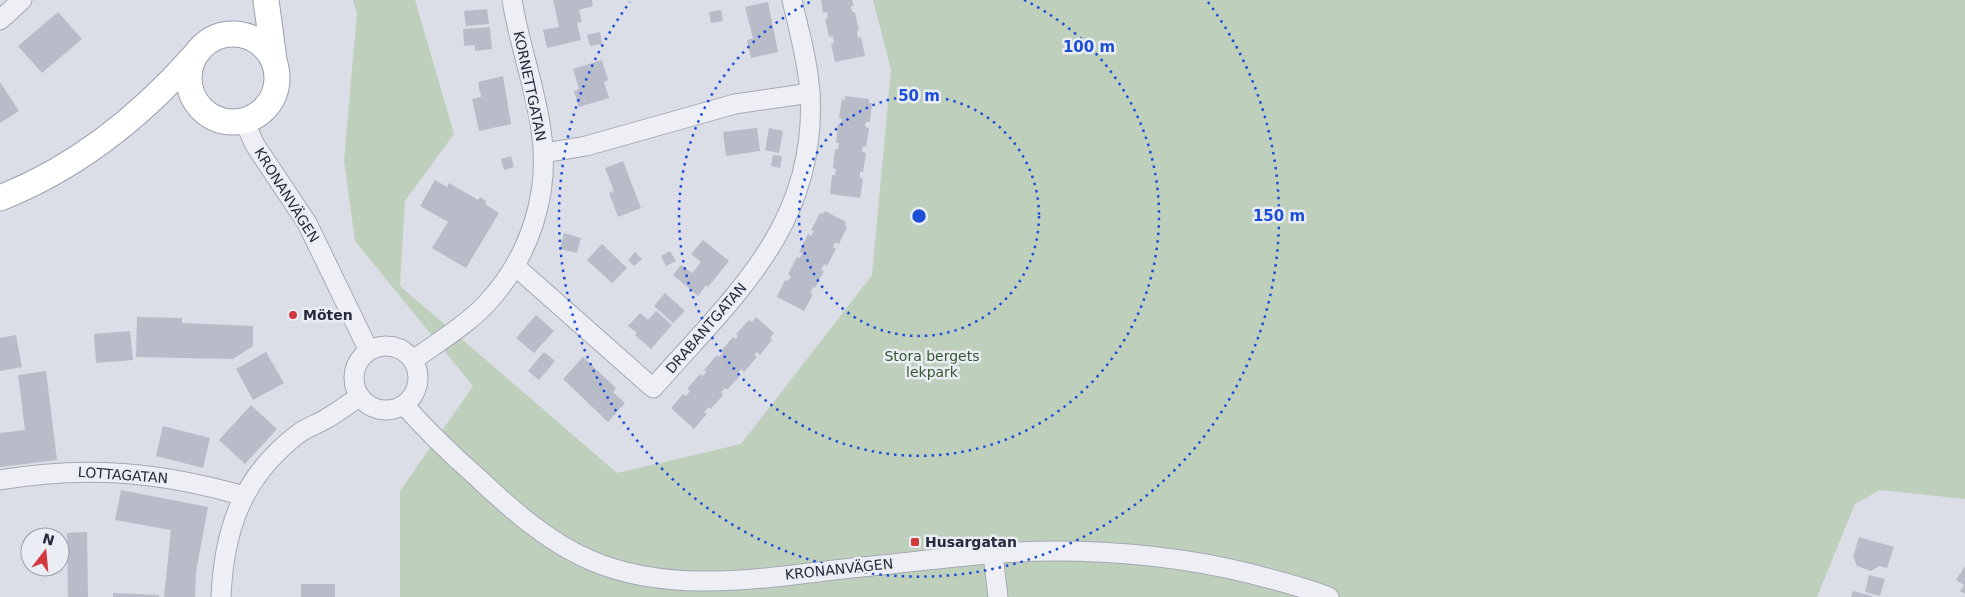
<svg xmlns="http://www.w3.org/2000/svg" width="1965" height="597" font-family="'DejaVu Sans',sans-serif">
	<rect width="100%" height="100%" fill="#dbdee6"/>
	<path fill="#bed0bc" d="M 353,0 L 415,0 L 454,134 L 405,201 L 400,286 L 617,473 L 741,444 L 872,275 L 891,70 L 873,0 L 1965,0 L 1965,499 L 1880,490 L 1855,504 L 1817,597 L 400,597 L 400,491 L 473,386 L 355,241 L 344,160 L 357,13 Z"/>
	<g fill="#b8bcc9">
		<path d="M 553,0 L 592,0 L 593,6 L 579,10 L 582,22 L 577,23 L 581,40 L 547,48 L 543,30 L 559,27 Z"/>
		<path d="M 821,0 L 852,0 L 854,6 L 851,6 L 852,12 L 855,12 L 859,31 L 857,31 L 858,38 L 861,37 L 865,56 L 835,62 L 831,44 L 834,43 L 833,36 L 829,37 L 825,19 L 828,18 L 827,12 L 823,13 Z"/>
		<path d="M 768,2 L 778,52 L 751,58 L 747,40 L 753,38 L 745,7 Z"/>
		<path d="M 487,9 L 489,24 L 466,26 L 464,11 Z"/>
		<path d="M 721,10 L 723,21 L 711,23 L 709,12 Z"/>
		<path d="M 58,12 L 82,39 L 42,73 L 18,46 Z"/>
		<path d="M 490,27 L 492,49 L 475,51 L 475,45 L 464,46 L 463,29 Z"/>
		<path d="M 600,32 L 602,44 L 590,46 L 587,35 Z"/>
		<path d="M 602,60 L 608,80 L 604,82 L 609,98 L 579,107 L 574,91 L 579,89 L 573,69 Z"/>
		<path d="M 503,76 L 511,124 L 479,131 L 472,99 L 481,97 L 478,82 Z"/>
		<path d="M 0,82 L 19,111 L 0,123 Z"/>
		<path d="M 845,96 L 869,99 L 869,103 L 872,103 L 870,122 L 866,122 L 865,127 L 869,128 L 866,147 L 863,146 L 862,152 L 866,153 L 863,172 L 860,172 L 860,178 L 863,179 L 860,198 L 830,194 L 832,175 L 835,175 L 836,169 L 833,168 L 835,149 L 838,149 L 839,143 L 836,143 L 838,124 L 841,124 L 842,119 L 839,118 L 842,99 L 845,100 Z"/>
		<path d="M 757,128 L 760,151 L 726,156 L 723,132 Z"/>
		<path d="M 769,128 L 783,131 L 779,153 L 765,150 Z"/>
		<path d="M 773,155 L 782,156 L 780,168 L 771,166 Z"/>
		<path d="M 511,156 L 514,167 L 504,170 L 501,159 Z"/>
		<path d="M 623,161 L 641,208 L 618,217 L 609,193 L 614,191 L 605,168 Z"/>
		<path d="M 435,180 L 447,187 L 449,183 L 478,200 L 480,197 L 486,201 L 485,204 L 499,213 L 466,268 L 432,248 L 448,222 L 420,206 Z"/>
		<path d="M 825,211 L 846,222 L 845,225 L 847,227 L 839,244 L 835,242 L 833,247 L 836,249 L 827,266 L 824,264 L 821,270 L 824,271 L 815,288 L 813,287 L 810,293 L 813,294 L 804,311 L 777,297 L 785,280 L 788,281 L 791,276 L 788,274 L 797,257 L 800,258 L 802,253 L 799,252 L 808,234 L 811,236 L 814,231 L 811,230 L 820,213 L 823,214 Z"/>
		<path d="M 564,233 L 581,238 L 577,253 L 560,249 Z"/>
		<path d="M 703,240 L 729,261 L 708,287 L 706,285 L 698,296 L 673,275 L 681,265 L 692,273 L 701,262 L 691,254 Z"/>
		<path d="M 602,244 L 627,268 L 612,283 L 587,260 Z"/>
		<path d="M 670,251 L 676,261 L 666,266 L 661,256 Z"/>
		<path d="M 635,252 L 642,259 L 634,266 L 628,260 Z"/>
		<path d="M 665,293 L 685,311 L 673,323 L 654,306 Z"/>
		<path d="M 656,311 L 672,325 L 651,349 L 635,335 L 637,333 L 628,326 L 640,313 L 648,320 Z"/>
		<path d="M 536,315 L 554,331 L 534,353 L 516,338 Z"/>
		<path d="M 137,317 L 182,318 L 182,323 L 253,326 L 253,346 L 233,359 L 136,357 Z"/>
		<path d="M 756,317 L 774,333 L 770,338 L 772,340 L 760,355 L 757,352 L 754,355 L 757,357 L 744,372 L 741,369 L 737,374 L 740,376 L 727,390 L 725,388 L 721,392 L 723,395 L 711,409 L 709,407 L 704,412 L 707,414 L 694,429 L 671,408 L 683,394 L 686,396 L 690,391 L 687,389 L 700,374 L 703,376 L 706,372 L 704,370 L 717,355 L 719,357 L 723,353 L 721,351 L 733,337 L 736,339 L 738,336 L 736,334 L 749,320 L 752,322 Z"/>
		<path d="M 130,331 L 133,360 L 96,363 L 94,334 Z"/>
		<path d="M 16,335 L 22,367 L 0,371 L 0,338 Z"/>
		<path d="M 266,352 L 284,383 L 253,400 L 236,369 Z"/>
		<path d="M 544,352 L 555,361 L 539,380 L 528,371 Z"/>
		<path d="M 583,357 L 616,388 L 613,392 L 625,403 L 608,422 L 563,379 Z"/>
		<path d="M 46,371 L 57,460 L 0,467 L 0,433 L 25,430 L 18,375 Z"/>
		<path d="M 251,405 L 277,429 L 245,464 L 219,440 Z"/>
		<path d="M 163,426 L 210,438 L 203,468 L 156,456 Z"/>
		<path d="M 121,490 L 208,507 L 196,572 L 195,597 L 164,597 L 171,530 L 115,520 Z"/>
		<path d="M 87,532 L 88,597 L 68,597 L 67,533 Z"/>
		<path d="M 1859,537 L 1894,547 L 1887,568 L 1879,566 L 1871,571 L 1857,566 L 1853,557 Z"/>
		<path d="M 1965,566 L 1965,594 L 1960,591 L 1964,585 L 1956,580 Z"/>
		<path d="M 1869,575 L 1885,579 L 1880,596 L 1865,592 Z"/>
		<rect x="301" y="584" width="34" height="13"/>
		<path d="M 1853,591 L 1872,596 L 1872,597 L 1851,597 Z"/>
		<path d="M 113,593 L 159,595 L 159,597 L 113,597 Z"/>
	</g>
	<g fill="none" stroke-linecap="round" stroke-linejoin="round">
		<g stroke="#a4a8b3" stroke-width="21">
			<g id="minor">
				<path d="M 0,20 L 22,0"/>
				<path d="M 244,121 L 255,145 L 307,223 L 369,351"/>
				<path d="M 544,153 L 586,146 L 735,104 L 810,93"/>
				<path d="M 515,266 L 653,388 C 732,298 818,225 810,93 C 808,62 799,31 792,0"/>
				<circle cx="386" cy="378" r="32"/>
				<path d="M 413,360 C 438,342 467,325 488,302 C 530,256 551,192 541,130 C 535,86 519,44 512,0"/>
				<path d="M 404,405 C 427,431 452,455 478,478 C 512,510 548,542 590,560 C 675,597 773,576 861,567 C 925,561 991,551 1055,551 C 1122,551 1188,558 1252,574 C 1278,581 1304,587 1329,597"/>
				<path d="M 0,480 C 85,465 161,472 244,496"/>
				<path d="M 993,555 L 998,597"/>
				<path d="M 221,597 C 224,529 242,477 298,434 C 306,428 315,425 324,420 C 337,413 348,404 359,397"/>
			</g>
		</g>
		<g stroke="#9aa0b2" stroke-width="27">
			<g id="major">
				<path d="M 266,0 L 274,60"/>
				<circle cx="233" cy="78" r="44"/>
				<path d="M 0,198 C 76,168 140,117 194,56"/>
			</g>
		</g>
		<use href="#minor" stroke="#edeff4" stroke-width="19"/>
		<use href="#major" stroke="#fff" stroke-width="25"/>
	</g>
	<g fill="none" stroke="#1d4ed8" stroke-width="2.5" stroke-dasharray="2.5 5">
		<circle cx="919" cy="216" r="120"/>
		<path d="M1024 0A240 240 0 1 1 814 0"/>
		<path d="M1208 2A360 360 0 1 1 630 2"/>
	</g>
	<g fill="#d2393c" stroke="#eaedf4" stroke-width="2">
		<circle cx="293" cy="315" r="5"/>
		<rect x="910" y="537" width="10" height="10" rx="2.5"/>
	</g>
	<g text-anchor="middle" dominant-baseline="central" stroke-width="5" stroke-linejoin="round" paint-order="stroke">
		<g font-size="14" fill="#252a3c" stroke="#eaedf4">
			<text transform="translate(530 86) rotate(78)">KORNETTGATAN</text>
			<text transform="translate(287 195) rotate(58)">KRONANVÄGEN</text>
			<text transform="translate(706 328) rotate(-49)">DRABANTGATAN</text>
			<text transform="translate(123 475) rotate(4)">LOTTAGATAN</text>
			<text transform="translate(839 569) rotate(-6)">KRONANVÄGEN</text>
		</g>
		<g font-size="14" font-weight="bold" fill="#252a3c" stroke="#eaedf4" text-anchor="start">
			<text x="303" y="315">Möten</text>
			<text x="925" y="542">Husargatan</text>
		</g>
		<g font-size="14" fill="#345831" stroke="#eaedf4">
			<text x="932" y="356">Stora bergets<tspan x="932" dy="16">lekpark</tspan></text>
		</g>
	</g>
	<circle cx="919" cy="216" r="8" fill="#1d4ed8" stroke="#eaedf4" stroke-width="2.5"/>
	<g font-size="15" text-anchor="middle" font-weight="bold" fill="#1d4ed8" stroke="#eaedf4" stroke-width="5" stroke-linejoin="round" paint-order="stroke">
		<text x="1089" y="52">100 m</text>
		<text x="919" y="101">50 m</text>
		<text x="1279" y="221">150 m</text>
	</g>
	<g transform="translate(45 552) rotate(16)"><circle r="24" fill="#eaedf4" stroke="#9b9faa"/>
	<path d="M0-4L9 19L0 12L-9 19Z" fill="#d2393c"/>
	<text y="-8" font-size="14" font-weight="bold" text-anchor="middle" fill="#252a3c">N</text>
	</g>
</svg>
